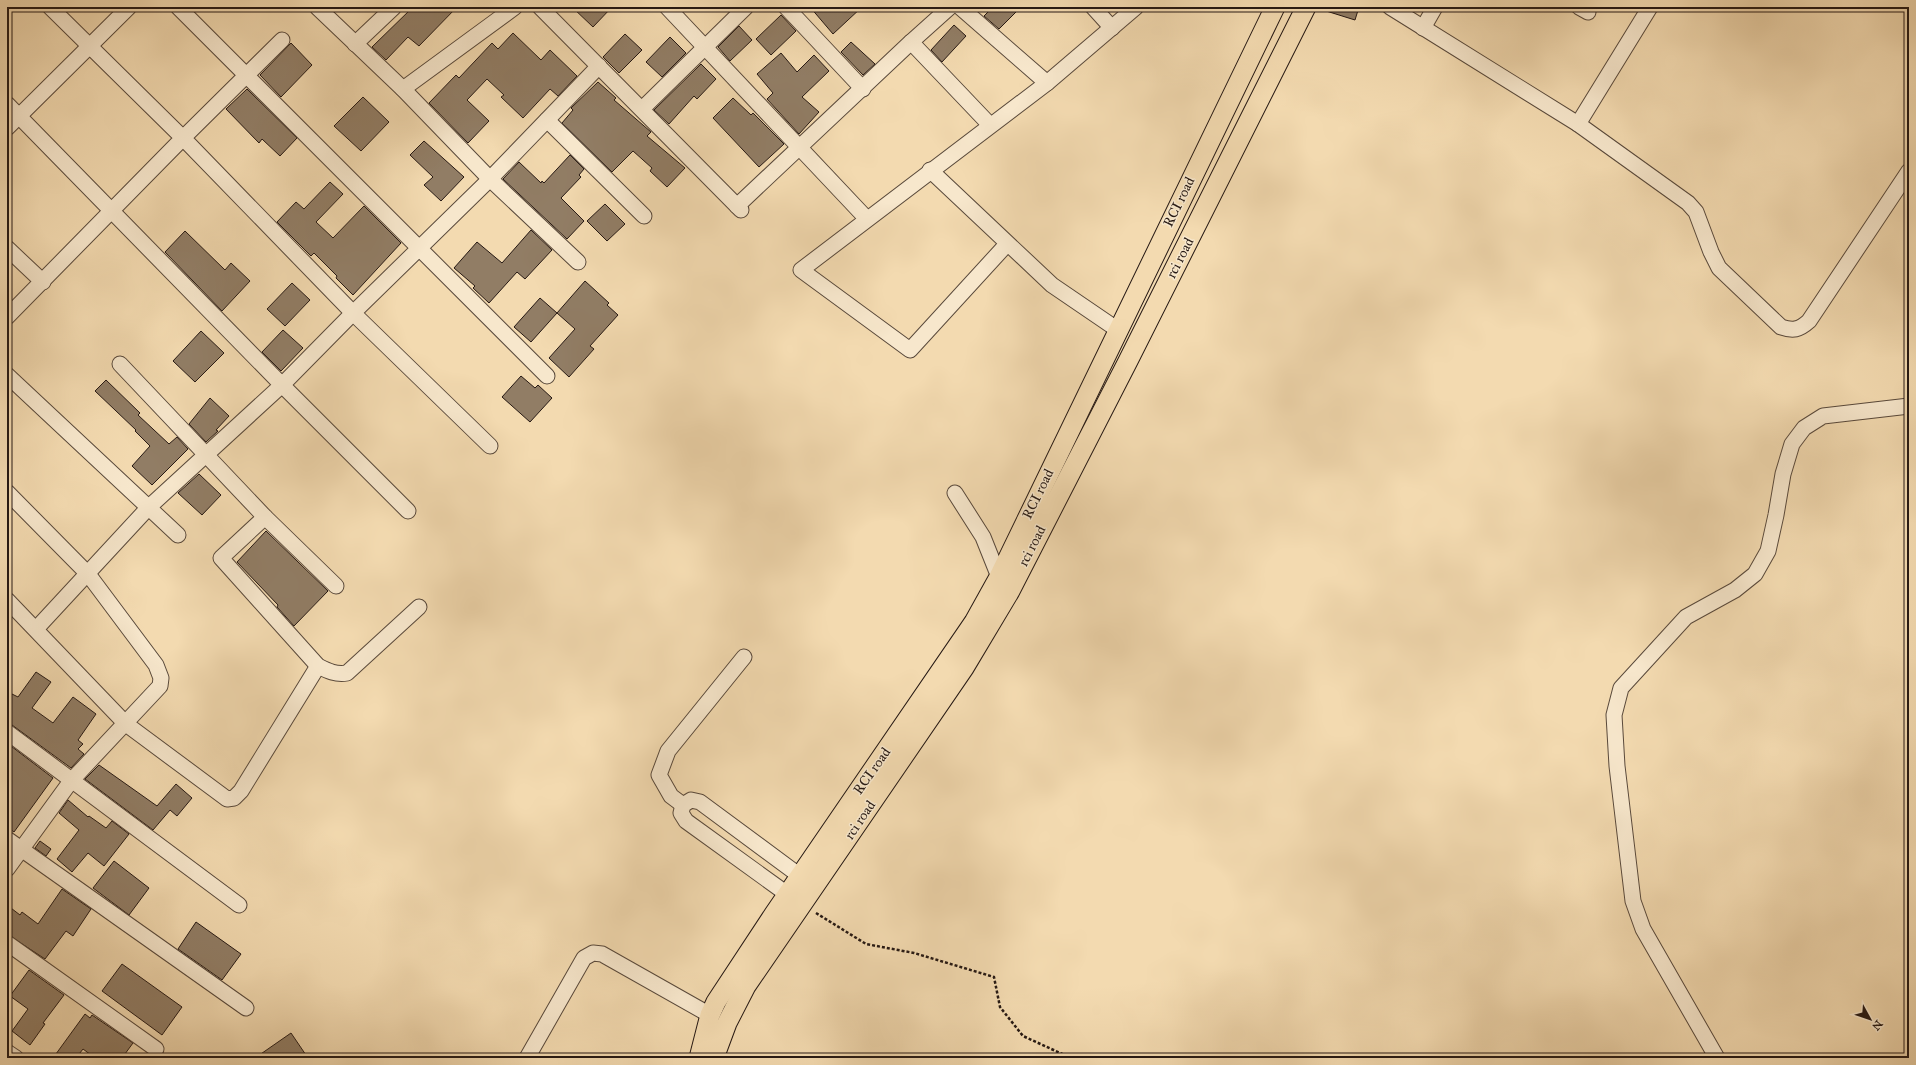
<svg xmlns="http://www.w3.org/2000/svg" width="1916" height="1065" font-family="'IM FELL Great Primer',serif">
	<rect width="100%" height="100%" fill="#f3dab0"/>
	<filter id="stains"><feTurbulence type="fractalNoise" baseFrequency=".005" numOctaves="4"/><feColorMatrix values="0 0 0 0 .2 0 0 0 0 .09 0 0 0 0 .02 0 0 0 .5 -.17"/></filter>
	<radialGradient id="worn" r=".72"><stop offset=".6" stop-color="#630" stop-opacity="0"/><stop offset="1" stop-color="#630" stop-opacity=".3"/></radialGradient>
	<g fill="#917d65" stroke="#261914">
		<path d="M 413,7 L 457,7 L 419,46 L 408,37 L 386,60 L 372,47 Z"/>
		<path d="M 572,7 L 612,7 L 593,27 Z"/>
		<path d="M 810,7 L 862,7 L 833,34 Z"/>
		<path d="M 993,7 L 1021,7 L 999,29 L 984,16 Z"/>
		<path d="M 1323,7 L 1359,7 L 1355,20 L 1323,10 Z"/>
		<path d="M 781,15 L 796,31 L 771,55 L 756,39 Z"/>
		<path d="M 954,25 L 966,36 L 942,62 L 931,50 Z"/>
		<path d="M 739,26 L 752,40 L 730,61 L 718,47 Z"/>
		<path d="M 513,33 L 541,60 L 550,50 L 577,76 L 558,96 L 550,89 L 523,118 L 501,97 L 504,95 L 487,79 L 467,100 L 489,121 L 468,143 L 429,103 L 456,75 L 459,78 L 492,43 L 498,49 Z"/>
		<path d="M 625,34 L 642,50 L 619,73 L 603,57 Z"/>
		<path d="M 670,37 L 686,53 L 662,77 L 646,62 Z"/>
		<path d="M 851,42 L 875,64 L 863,75 L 841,52 Z"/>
		<path d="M 291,43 L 312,65 L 281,97 L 260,75 Z"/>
		<path d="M 781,53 L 797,72 L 814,55 L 829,71 L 802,97 L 819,112 L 799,134 L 767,99 L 773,93 L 757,74 Z"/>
		<path d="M 701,64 L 716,79 L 697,99 L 694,96 L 669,124 L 654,110 Z"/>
		<path d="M 598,82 L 616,98 L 614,100 L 651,132 L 647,136 L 685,168 L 667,187 L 650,171 L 652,168 L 633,151 L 612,172 L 562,123 L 573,110 L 571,108 Z"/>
		<path d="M 247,89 L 297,138 L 280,156 L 262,139 L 259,143 L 226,109 Z"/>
		<path d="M 363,97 L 389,122 L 361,151 L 334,126 Z"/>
		<path d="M 733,98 L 751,115 L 753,113 L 784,144 L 759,167 L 713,118 Z"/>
		<path d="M 424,141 L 464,177 L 441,201 L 424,185 L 433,177 L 410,155 Z"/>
		<path d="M 570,155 L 584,169 L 579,175 L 581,177 L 561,198 L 584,221 L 567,239 L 503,179 L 519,162 L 541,183 L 542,181 L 544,183 Z"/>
		<path d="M 330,182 L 343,194 L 316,222 L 333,238 L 364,206 L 401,243 L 353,295 L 336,278 L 337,276 L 314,253 L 311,256 L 277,222 L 296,202 L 304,209 Z"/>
		<path d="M 605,204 L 625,224 L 607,241 L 587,221 Z"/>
		<path d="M 531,230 L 552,250 L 525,279 L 517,272 L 489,303 L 473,288 L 475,286 L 454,268 L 477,242 L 502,263 Z"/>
		<path d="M 185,231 L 225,270 L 231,263 L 250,281 L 222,311 L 165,252 Z"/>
		<path d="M 585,281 L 609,303 L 607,305 L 618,315 L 590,346 L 594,349 L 569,377 L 549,358 L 575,329 L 557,313 Z"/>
		<path d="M 292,283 L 310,300 L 285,326 L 267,309 Z"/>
		<path d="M 540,298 L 557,313 L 531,342 L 514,327 Z"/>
		<path d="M 283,330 L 303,348 L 281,371 L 262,352 Z"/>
		<path d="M 201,331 L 224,353 L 195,382 L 173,361 Z"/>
		<path d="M 521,376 L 535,388 L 538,385 L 552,398 L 530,422 L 502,397 Z"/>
		<path d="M 106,380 L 140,413 L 138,415 L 169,444 L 177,437 L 188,449 L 152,485 L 132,466 L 150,446 L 135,431 L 136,430 L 95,391 Z"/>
		<path d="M 210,398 L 229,416 L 216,430 L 218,431 L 206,442 L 189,424 Z"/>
		<path d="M 199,474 L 221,495 L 202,515 L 178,493 Z"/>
		<path d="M 266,531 L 328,591 L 294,626 L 277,607 L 278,605 L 237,562 Z"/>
		<path d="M 36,672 L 51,682 L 32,708 L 53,723 L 73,697 L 96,714 L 78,740 L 83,744 L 78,749 L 84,754 L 71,768 L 12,725 L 7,723 L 7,701 L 12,694 L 18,697 Z"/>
		<path d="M 7,743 L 53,778 L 14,832 L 7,827 Z"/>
		<path d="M 99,765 L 157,806 L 176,784 L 192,798 L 177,816 L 170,810 L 153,830 L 85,779 Z"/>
		<path d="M 68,800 L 88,817 L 89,816 L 106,828 L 112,821 L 129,834 L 104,866 L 88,853 L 72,872 L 57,859 L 79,830 L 59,813 Z"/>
		<path d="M 40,841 L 51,849 L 46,856 L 35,848 Z"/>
		<path d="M 114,861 L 149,888 L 129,915 L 93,888 Z"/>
		<path d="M 62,889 L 91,909 L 73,936 L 66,931 L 45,959 L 7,934 L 7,905 L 20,915 L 22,912 L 38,924 Z"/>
		<path d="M 196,922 L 241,954 L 222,980 L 178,949 Z"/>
		<path d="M 122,964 L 182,1007 L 162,1035 L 102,991 Z"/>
		<path d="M 29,970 L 64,995 L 43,1023 L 45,1024 L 30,1045 L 12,1031 L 28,1009 L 10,996 Z"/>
		<path d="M 85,1014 L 90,1018 L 92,1015 L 133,1043 L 122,1058 L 95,1058 L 83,1049 L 76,1058 L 53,1058 Z"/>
		<path d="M 291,1033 L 308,1058 L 255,1058 Z"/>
	</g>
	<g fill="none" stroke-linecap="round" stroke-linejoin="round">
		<g stroke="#59493b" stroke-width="17">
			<g id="minor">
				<path d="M 178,7 L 547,376"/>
				<path d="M 317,7 L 403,89 L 490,179 L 578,262"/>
				<path d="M 540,7 L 741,210"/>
				<path d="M 667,7 L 867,219"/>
				<path d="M 786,7 L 863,89"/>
				<path d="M 950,7 L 911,42 L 990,125"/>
				<path d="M 960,7 L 1047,83"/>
				<path d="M 1093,7 L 1112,28"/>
				<path d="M 1390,7 L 1578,124 L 1650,7"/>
				<path d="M 1579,7 L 1588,12"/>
				<path d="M 1423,28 L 1435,7"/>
				<path d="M 282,40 L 183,138 L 353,313 L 490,179 L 599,66"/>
				<path d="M 355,44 L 394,7"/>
				<path d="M 403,89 L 515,7"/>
				<path d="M 7,104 L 282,385 L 353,313 L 490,446"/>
				<path d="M 642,109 L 746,7"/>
				<path d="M 547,120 L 644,216"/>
				<path d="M 1578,124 L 1688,203 L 1696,212 L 1711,252 L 1719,268 L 1781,327 C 1793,331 1799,330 1809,321 L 1909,171"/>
				<path d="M 7,128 L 129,7"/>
				<path d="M 930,170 L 1052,285 L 1118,330"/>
				<path d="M 737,206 L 911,42"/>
				<path d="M 1007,244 L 910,350 L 801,270 L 1047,83 L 1136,7"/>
				<path d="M 7,248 L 43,282"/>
				<path d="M 7,317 L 183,138 L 50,7"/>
				<path d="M 120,364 L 265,517 L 336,586"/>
				<path d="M 7,375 L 178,535"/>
				<path d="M 7,492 L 88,574 L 156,665 L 161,678 L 160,686 L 71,781 L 7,869"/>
				<path d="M 955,493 L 983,537 L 999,577"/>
				<path d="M 265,517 L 221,558 L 318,666 C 328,671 336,675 347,673 L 419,607"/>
				<path d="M 7,600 L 126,724 L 227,799 L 234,798 L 241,791 L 318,666"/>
				<path d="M 36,629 L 149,507 L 282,385 L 408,511"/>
				<path d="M 7,732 L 239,905"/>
				<path d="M 683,805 L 671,796 L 659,775 L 668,751 L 744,657"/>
				<path d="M 7,839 L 246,1008"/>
				<path d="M 787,894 L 686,821 L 681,813 L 683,805 L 691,800 L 700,802 L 800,876"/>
				<path d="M 7,943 L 156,1049"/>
				<path d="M 7,1052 L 16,1058"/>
				<path d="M 527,1058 L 584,958 L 593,953 L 602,954 L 710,1015"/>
				<path d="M 1717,1058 L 1643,929 L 1633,901 L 1617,766 L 1614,715 L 1621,688 L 1686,617 L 1735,590 L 1755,574 L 1768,551 L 1776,515 L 1783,474 L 1792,444 L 1804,428 L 1823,416 L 1909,406"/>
			</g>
		</g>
		<g stroke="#261914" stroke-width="21">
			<g id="major">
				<path d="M 699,1058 L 710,1015 L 716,1002 L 774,914 L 974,622 L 999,577 L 1275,7"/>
				<path d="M 714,1058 L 727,1023 L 746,986 L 964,668 L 1010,591 L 1128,361 L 1306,7"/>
			</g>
		</g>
		<path stroke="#261914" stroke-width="2.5" stroke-dasharray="3 2" stroke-linecap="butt" d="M 816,913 L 866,944 L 914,953 L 994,977 L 1000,1007 L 1023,1036 L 1071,1058"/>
		<use href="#minor" stroke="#f7e7cc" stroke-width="15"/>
		<use href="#major" stroke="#f3dab0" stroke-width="19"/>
	</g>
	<g text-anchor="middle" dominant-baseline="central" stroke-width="3" stroke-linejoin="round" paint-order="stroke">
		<g font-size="14" fill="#261914" stroke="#f7e7cc">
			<text transform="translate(1179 202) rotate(-64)">RCI road</text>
			<text transform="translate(1180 258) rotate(-63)">rci road</text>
			<text transform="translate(1038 494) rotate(-64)">RCI road</text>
			<text transform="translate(1032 546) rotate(-63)">rci road</text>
			<text transform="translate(872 771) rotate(-55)">RCI road</text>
			<text transform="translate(860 820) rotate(-56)">rci road</text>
		</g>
	</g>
	<rect width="1916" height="1065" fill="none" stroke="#f3dab0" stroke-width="24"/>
	<rect x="8" y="8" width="1900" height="1049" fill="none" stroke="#261914" stroke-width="2"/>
	<rect x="12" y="12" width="1892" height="1041" fill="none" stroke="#261914"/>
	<g transform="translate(1870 1019) rotate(130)" stroke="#f7e7cc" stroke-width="3" paint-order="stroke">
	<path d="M0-3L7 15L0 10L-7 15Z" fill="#261914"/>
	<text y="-6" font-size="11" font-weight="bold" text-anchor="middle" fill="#261914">N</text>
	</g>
	<rect width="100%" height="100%" filter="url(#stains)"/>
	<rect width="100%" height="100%" fill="url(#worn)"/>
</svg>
